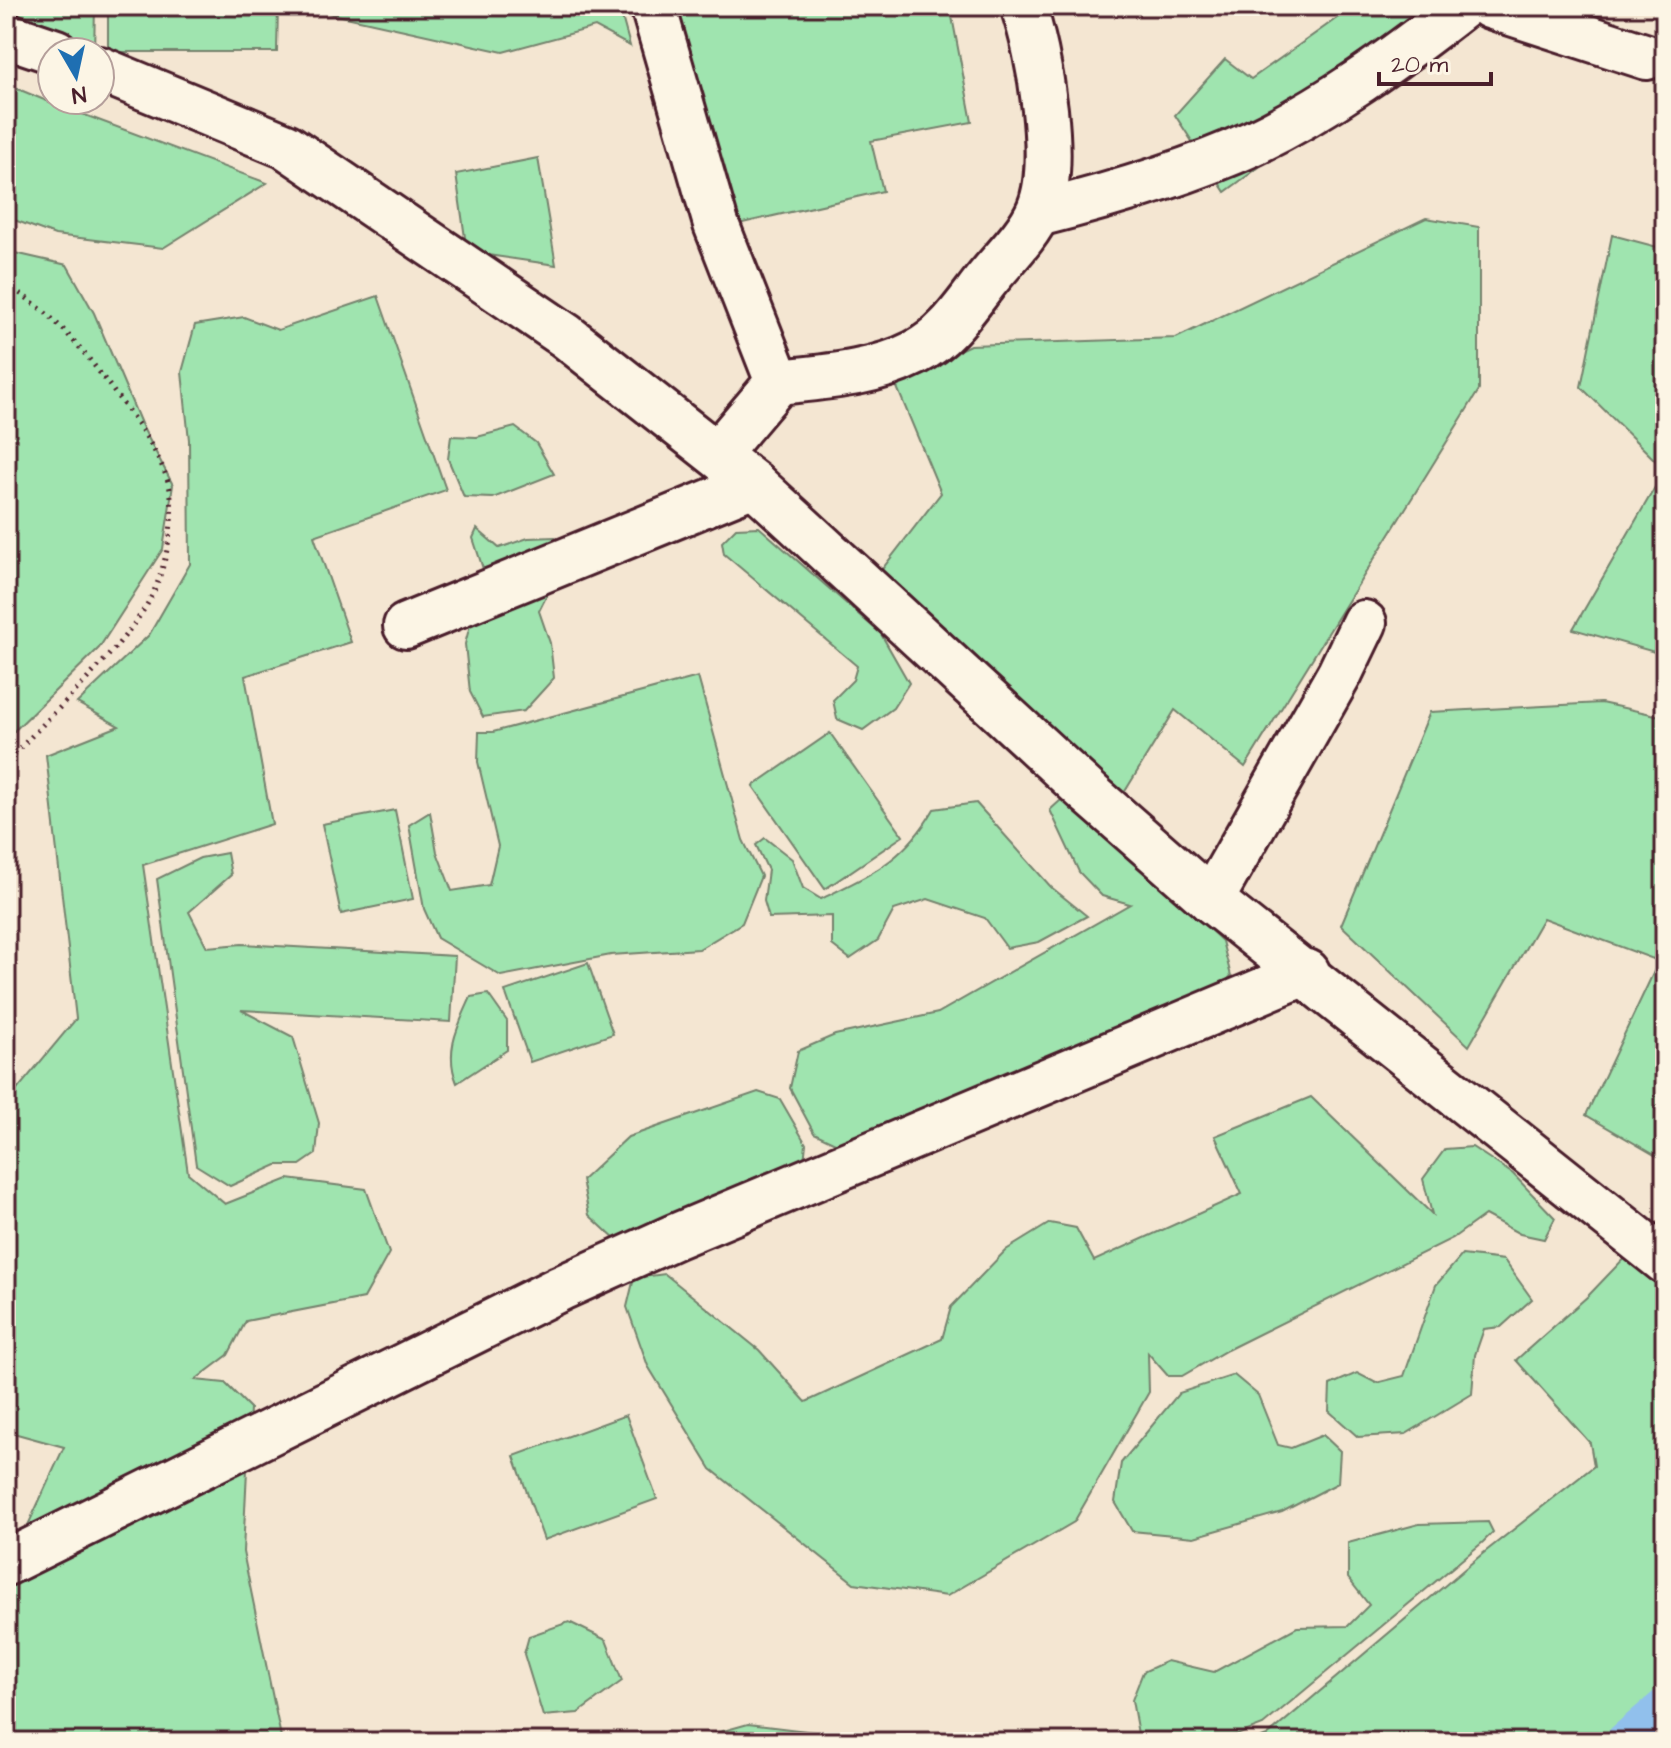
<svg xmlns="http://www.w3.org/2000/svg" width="1671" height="1748" font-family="'Architects Daughter',sans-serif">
	<rect width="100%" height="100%" fill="#f4e6d2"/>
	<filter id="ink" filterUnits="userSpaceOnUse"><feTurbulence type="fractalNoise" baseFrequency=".0125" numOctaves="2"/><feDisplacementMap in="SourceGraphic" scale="16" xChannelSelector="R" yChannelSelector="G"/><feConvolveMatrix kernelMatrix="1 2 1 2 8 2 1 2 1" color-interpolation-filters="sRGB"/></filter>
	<g filter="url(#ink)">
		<g fill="#9fe4af" stroke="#74826d" stroke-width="2">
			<path d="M 6,6 L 95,6 L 94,52 L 61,52 L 6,27 Z"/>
			<path d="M 108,6 L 619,6 L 630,46 L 595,27 L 503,52 L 301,7 L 278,8 L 277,52 L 108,52 Z"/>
			<path d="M 656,6 L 950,6 L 972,122 L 871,141 L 883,191 L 725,227 Z"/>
			<path d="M 1354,6 L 1453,6 L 1462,19 L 1225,192 L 1175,115 L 1225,59 L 1251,79 Z"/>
			<path d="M 6,84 L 42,99 L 267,183 L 163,248 L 55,235 L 6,217 Z"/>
			<path d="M 538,158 L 556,265 L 467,252 L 456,174 Z"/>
			<path d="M 1426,218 L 1479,227 L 1479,390 L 1245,767 L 1175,710 L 1124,793 L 880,572 L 941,493 L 894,380 L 970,345 L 1176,338 Z"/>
			<path d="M 1612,235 L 1665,249 L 1665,470 L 1581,387 Z"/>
			<path d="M 6,251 L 67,265 L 94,313 L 142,426 L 173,485 L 163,549 L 99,648 L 6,739 Z"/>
			<path d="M 378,296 L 446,490 L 314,536 L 351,642 L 245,676 L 272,824 L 143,865 L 188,1173 L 225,1204 L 288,1179 L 366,1189 L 389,1253 L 364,1298 L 246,1321 L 228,1355 L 195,1380 L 225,1383 L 250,1408 L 243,1552 L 282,1742 L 6,1742 L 6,1573 L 64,1447 L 6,1431 L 6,1103 L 76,1019 L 46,755 L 119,726 L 77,703 L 149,635 L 190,564 L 189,440 L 182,372 L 195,325 L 244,317 L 278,330 Z"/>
			<path d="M 515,427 L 536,443 L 554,474 L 493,498 L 464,497 L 448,459 L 451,436 L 477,437 Z"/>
			<path d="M 1665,470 L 1665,655 L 1573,629 Z"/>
			<path d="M 759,527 L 881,634 L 909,683 L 893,708 L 863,730 L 837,719 L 833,700 L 853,680 L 857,666 L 724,554 L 722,542 L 736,528 Z"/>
			<path d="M 477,529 L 499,548 L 528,538 L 555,537 L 560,569 L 539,611 L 550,643 L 554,678 L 524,711 L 483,717 L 470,692 L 465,644 L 484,572 L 473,538 Z"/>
			<path d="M 698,677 L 743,840 L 761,876 L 742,923 L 699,949 L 611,955 L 501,976 L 437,938 L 424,909 L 409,825 L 430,812 L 437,852 L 452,891 L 489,885 L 498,846 L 478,762 L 479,732 L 493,732 Z"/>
			<path d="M 1601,703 L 1665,717 L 1665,1161 L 1586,1115 L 1659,961 L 1543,918 L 1469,1046 L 1341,925 L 1430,712 Z"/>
			<path d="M 830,733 L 903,836 L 825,889 L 753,786 Z"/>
			<path d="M 1062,799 L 1121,847 L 1222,941 L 1231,976 L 1204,1004 L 854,1152 L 814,1133 L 790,1088 L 798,1051 L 835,1035 L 938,1013 L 1130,904 L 1102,896 L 1079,872 L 1050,810 Z"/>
			<path d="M 976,803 L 1051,887 L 1087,916 L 1039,942 L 1007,948 L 985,918 L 928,899 L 894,910 L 878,940 L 850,959 L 832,945 L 832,916 L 769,918 L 764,901 L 768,870 L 756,845 L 765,838 L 792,859 L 803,888 L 821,899 C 873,873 904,861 934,809 Z"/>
			<path d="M 395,810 L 413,899 L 341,914 L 322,824 Z"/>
			<path d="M 227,853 L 231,875 L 189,912 L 207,947 L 242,944 L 455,956 L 451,1022 L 241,1010 L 293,1037 L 319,1123 L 316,1154 L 300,1165 L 277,1165 L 230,1186 L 196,1165 L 157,879 L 200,858 Z"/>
			<path d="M 588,963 L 613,1034 L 530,1062 L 505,991 Z"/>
			<path d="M 488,994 L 507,1021 L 507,1050 L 457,1083 C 444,1051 458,1026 471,997 Z"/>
			<path d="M 758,1092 L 780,1099 L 806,1144 L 803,1171 L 617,1241 L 589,1215 L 582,1180 L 628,1137 Z"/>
			<path d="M 1311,1097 L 1432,1214 L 1423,1179 L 1445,1149 L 1472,1147 L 1513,1174 L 1555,1218 L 1544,1239 L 1520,1234 L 1485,1215 L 1453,1238 L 1227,1350 L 1182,1376 L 1168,1376 L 1148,1353 L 1149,1392 L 1074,1522 L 947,1596 L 854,1583 L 711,1469 L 648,1366 L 627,1307 L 634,1278 L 665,1274 L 759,1350 L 806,1402 L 942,1339 L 951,1307 L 1006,1250 L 1050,1223 L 1076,1228 L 1094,1261 L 1242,1194 L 1215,1136 Z"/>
			<path d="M 1631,1251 L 1665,1273 L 1665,1742 L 1251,1742 L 1267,1736 L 1481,1555 L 1594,1466 L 1590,1443 L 1516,1360 L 1588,1296 Z"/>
			<path d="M 1462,1255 L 1504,1260 L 1532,1299 L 1501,1327 L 1484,1329 L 1475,1355 L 1472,1394 L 1406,1434 L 1358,1437 L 1329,1411 L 1330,1385 L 1357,1373 L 1376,1383 L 1404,1376 L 1436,1285 Z"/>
			<path d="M 1234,1375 L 1258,1395 L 1278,1445 L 1291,1448 L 1323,1435 L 1340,1451 L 1338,1483 L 1282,1512 L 1194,1537 L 1132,1531 L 1115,1502 L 1121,1463 L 1179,1393 Z"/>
			<path d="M 626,1415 L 657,1499 L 544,1540 L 514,1456 Z"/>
			<path d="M 1488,1522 L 1493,1532 L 1483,1542 L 1263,1725 L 1219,1742 L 1129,1742 L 1138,1734 L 1132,1700 L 1143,1672 L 1167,1661 L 1214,1672 L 1297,1627 L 1348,1626 L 1369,1605 L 1348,1578 L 1348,1543 L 1419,1524 Z"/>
			<path d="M 569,1622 L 606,1640 L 622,1681 L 578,1713 L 543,1716 L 524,1654 L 529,1636 Z"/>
			<path d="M 748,1724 L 897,1742 L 684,1742 Z"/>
		</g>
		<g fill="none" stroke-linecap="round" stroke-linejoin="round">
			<path stroke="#91c0ec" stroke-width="38" d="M 1624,1742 L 1665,1707"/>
			<g stroke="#4a1f2b" stroke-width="50">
				<g id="minor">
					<path d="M 653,6 L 716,224 L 778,382 L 718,453"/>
					<path d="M 1490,6 L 1647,57"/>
					<path d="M 6,35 L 56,52"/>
					<path d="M 100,69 L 286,146 L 566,336 L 754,484 L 1090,794 L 1211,900 L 1665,1261"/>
					<path d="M 1038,214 C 1109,196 1186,174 1253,143 C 1328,107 1397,57 1462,6"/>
					<path d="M 778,382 C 824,377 874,374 915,353 C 945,338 964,309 984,283 C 1001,261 1028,236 1039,210 C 1059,164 1040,54 1023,6"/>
					<path d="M 406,626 L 754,484"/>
					<path d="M 1211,900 L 1340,673 L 1364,623"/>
					<path d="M 6,1563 L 561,1288 L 674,1237 L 1307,972"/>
				</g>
			</g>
			<path stroke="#4a1f2b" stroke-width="5" stroke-dasharray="2 6" stroke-linecap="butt" d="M 6,285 C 53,311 86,353 117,396 C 136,420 169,466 171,497 C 174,529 164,575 148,603 C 117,655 48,717 6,763"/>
			<use href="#minor" stroke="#fcf5e5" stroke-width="44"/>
		</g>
	</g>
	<rect width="1671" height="1748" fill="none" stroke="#fcf5e5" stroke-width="32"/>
	<rect x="16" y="16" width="1639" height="1716" fill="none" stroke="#4a1f2b" stroke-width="3" filter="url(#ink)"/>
	<g transform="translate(76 76) rotate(171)"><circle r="38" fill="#fcf5e5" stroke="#b59f9b" stroke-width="2"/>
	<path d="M0-6L14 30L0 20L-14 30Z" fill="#1f6fb2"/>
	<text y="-12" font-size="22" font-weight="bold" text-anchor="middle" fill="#4a1f2b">N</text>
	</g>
	<path d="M1379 72v12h112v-12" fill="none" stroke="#4a1f2b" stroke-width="4"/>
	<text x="1391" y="72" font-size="24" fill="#4a1f2b" stroke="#fcf5e5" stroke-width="6" paint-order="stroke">20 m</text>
</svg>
